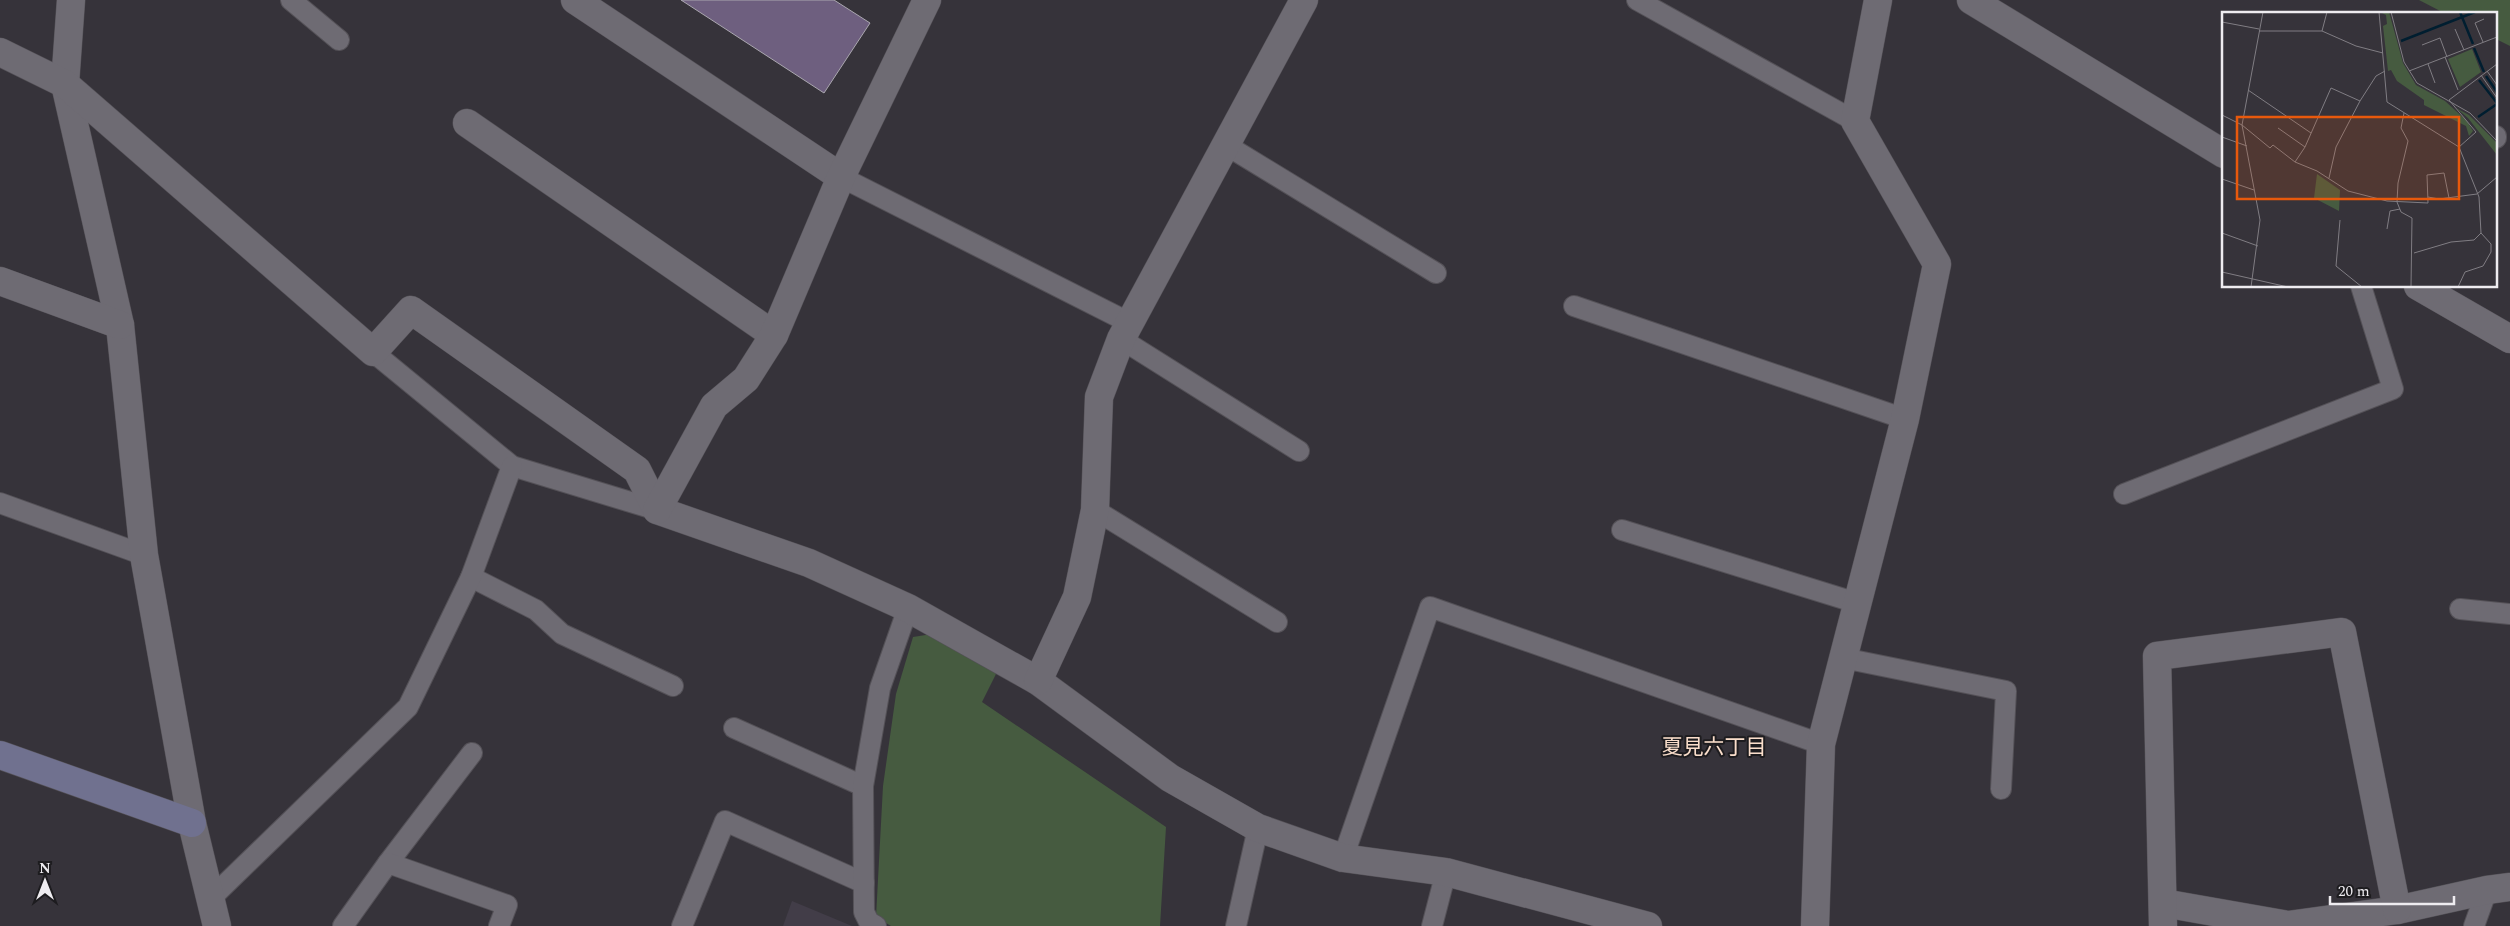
<svg xmlns="http://www.w3.org/2000/svg" width="2510" height="926" font-family="Spectral,'Noto Sans JP',serif">
	<rect width="100%" height="100%" fill="#36333a"/>
	<path fill="#423d48" d="M 792,901 L 852,926 L 783,926 Z"/>
	<g fill="#465b40">
		<path d="M 2419,0 L 2510,0 L 2510,46 L 2496,39 L 2496,14 L 2446,14 Z"/>
		<path d="M 932,634 L 998,670 L 982,702 L 1166,827 L 1160,926 L 891,926 L 876,917 L 883,786 L 896,694 L 913,637 Z"/>
	</g>
	<path fill="#6e5f7f" stroke="#aaa7af" d="M 681,0 L 834,0 L 870,23 L 824,93 Z"/>
	<g fill="none" stroke-linecap="round" stroke-linejoin="round">
		<g stroke="#545157" stroke-width="22">
			<g id="lane">
				<path d="M 291,0 L 339,40"/>
				<path d="M 1637,0 L 1855,121"/>
				<path d="M 2496,136 L 2496,138"/>
				<path d="M 1226,145 L 1436,273"/>
				<path d="M 841,177 L 1130,323"/>
				<path d="M 1574,306 L 1905,419"/>
				<path d="M 1121,339 L 1299,451"/>
				<path d="M 373,352 L 512,466 L 657,510"/>
				<path d="M 2124,494 L 2393,389 L 2361,286"/>
				<path d="M 0,503 L 144,555"/>
				<path d="M 1095,510 L 1277,622"/>
				<path d="M 1622,530 L 1857,603"/>
				<path d="M 471,577 L 536,610 L 562,634 L 673,686"/>
				<path d="M 2460,609 L 2510,614"/>
				<path d="M 1843,658 L 2006,691 L 2001,789"/>
				<path d="M 734,728 L 863,786"/>
				<path d="M 1343,858 L 1430,607 L 1821,744"/>
				<path d="M 388,863 L 472,753"/>
				<path d="M 209,900 L 408,707 L 471,577 L 512,466"/>
				<path d="M 343,926 L 388,863 L 507,905 L 499,926"/>
				<path d="M 682,926 L 725,821 L 864,883"/>
				<path d="M 876,926 L 869,922 L 864,912 L 863,786 L 880,688 L 908,608"/>
				<path d="M 1236,926 L 1258,828"/>
				<path d="M 1432,926 L 1446,872"/>
				<path d="M 2474,926 L 2487,890"/>
			</g>
		</g>
		<g stroke="#545157" stroke-width="29">
			<g id="street">
				<path d="M 71,0 L 65,84 L 120,325 L 144,555 L 192,823 L 217,926"/>
				<path d="M 575,0 L 841,177"/>
				<path d="M 1971,0 L 2224,154"/>
				<path d="M 0,52 L 65,84 L 373,352 L 411,310 L 637,470 L 657,510 L 809,563 L 908,608 L 1038,681 L 1170,778 L 1258,828 L 1343,858 L 1446,872 L 1648,926"/>
				<path d="M 467,123 L 774,335"/>
				<path d="M 0,281 L 120,325"/>
				<path d="M 2418,286 L 2510,339"/>
				<path d="M 657,510 L 714,406 L 746,379 L 774,335 L 841,177 L 927,0"/>
				<path d="M 1038,681 L 1077,597 L 1095,510 L 1099,397 L 1121,339 L 1304,0"/>
				<path d="M 2163,903 L 2288,925 L 2397,910 L 2487,890 L 2510,887"/>
				<path d="M 1815,926 L 1821,744 L 1905,419 L 1937,264 L 1855,121 L 1878,0"/>
				<path d="M 2163,926 L 2157,656 L 2342,632 L 2397,910"/>
			</g>
		</g>
		<g stroke="#545157" stroke-width="29">
			<path id="secondary" d="M 0,755 L 192,823"/>
		</g>
		<use href="#lane" stroke="#6e6b73" stroke-width="20"/>
		<use href="#street" stroke="#6e6b73" stroke-width="28"/>
		<use href="#secondary" stroke="#70718f" stroke-width="28"/>
	</g>
	<g text-anchor="middle" dominant-baseline="central" stroke-width="4" stroke-linejoin="round" paint-order="stroke">
		<g font-size="21" fill="#fadecb" stroke="#1d1c1f">
			<text x="1714" y="748">夏見六丁目</text>
		</g>
	</g>
	<g transform="translate(2222 12)">
		<rect width="275" height="275" fill="#36333a"/>
		<path d="M 158,0 L 167,0 L 181,51 L 194,73 L 223,89 L 245,109 L 251,119 L 247,124 L 244,114 L 202,93 L 202,88 L 175,69 L 169,58 L 166,59 L 161,14 L 165,12 L 164,3 ZM 250,37 L 259,60 L 238,75 L 226,47 ZM 234,96 L 247,103 L 274,130 L 275,143 L 246,106 ZM 95,162 L 118,178 L 117,199 L 92,186 Z" fill="#465b40"/>
		<path fill="none" stroke="#001e30" stroke-width="2.5" d="M 238,0 L 251,32M 179,29 L 253,0M 252,36 L 262,60M 264,64 L 275,80M 257,68 L 275,91M 256,105 L 275,92"/>
		<path fill="none" stroke="#807d83" stroke-width="1" d="M 157,0 L 165,90 L 237,135 L 257,185 L 259,221 L 269,232 L 269,240 L 261,254 L 243,260 L 236,275M 169,0 L 182,50 L 195,71 L 248,101 L 275,129M 0,10 L 37,17M 233,17 L 242,38M 37,19 L 100,19 L 134,34 L 161,41M 100,19 L 105,0M 261,30 L 253,11 L 262,7M 200,33 L 218,26 L 225,45M 223,45 L 236,78M 206,52 L 213,71M 187,59 L 275,25M 265,59 L 275,73M 259,63 L 275,86M 26,78 L 89,121M 227,88 L 254,120 L 237,135M 227,88 L 275,52M 182,101 L 179,116 L 186,129 L 176,171 L 175,190 L 179,200 L 190,206 L 189,275M 0,103 L 20,113 L 48,136 L 51,133 L 73,150 L 95,159 L 126,179 L 165,189 L 206,191 L 205,163 L 222,161 L 227,186M 56,116 L 83,135M 0,125 L 25,134M 73,150 L 83,135 L 109,76 L 138,89M 107,166 L 114,135 L 138,89 L 154,64 L 163,59M 0,167 L 32,178M 206,185 L 217,187 L 255,182 L 275,165M 118,208 L 114,254 L 140,275M 165,217 L 168,199 L 178,197M 0,221 L 36,234M 192,241 L 229,230 L 252,228 L 259,221M 0,260 L 66,275M 29,275 L 38,208 L 20,113 L 41,0"/>
		<path fill="#e8590c" fill-opacity="0.15" stroke="#e8590c" stroke-width="2.5" d="M 15,105 L 237,105 L 237,187 L 15,187 Z"/>
		<rect width="275" height="275" fill="none" stroke="#eeecf0" stroke-width="2.5"/>
	</g>
	<g transform="translate(45 881)" stroke="#1d1c1f" stroke-width="4" paint-order="stroke">
	<path d="M0-4L9 19L0 12L-9 19Z" fill="#eeecf0"/>
	<text y="-8" font-size="14" font-weight="bold" text-anchor="middle" fill="#eeecf0">N</text>
	</g>
	<path d="M2330 896v8h124v-8" fill="none" stroke="#eeecf0" stroke-width="2.5"/>
	<text x="2338" y="896" font-size="15" fill="#eeecf0" stroke="#1d1c1f" stroke-width="4" paint-order="stroke">20 m</text>
</svg>
